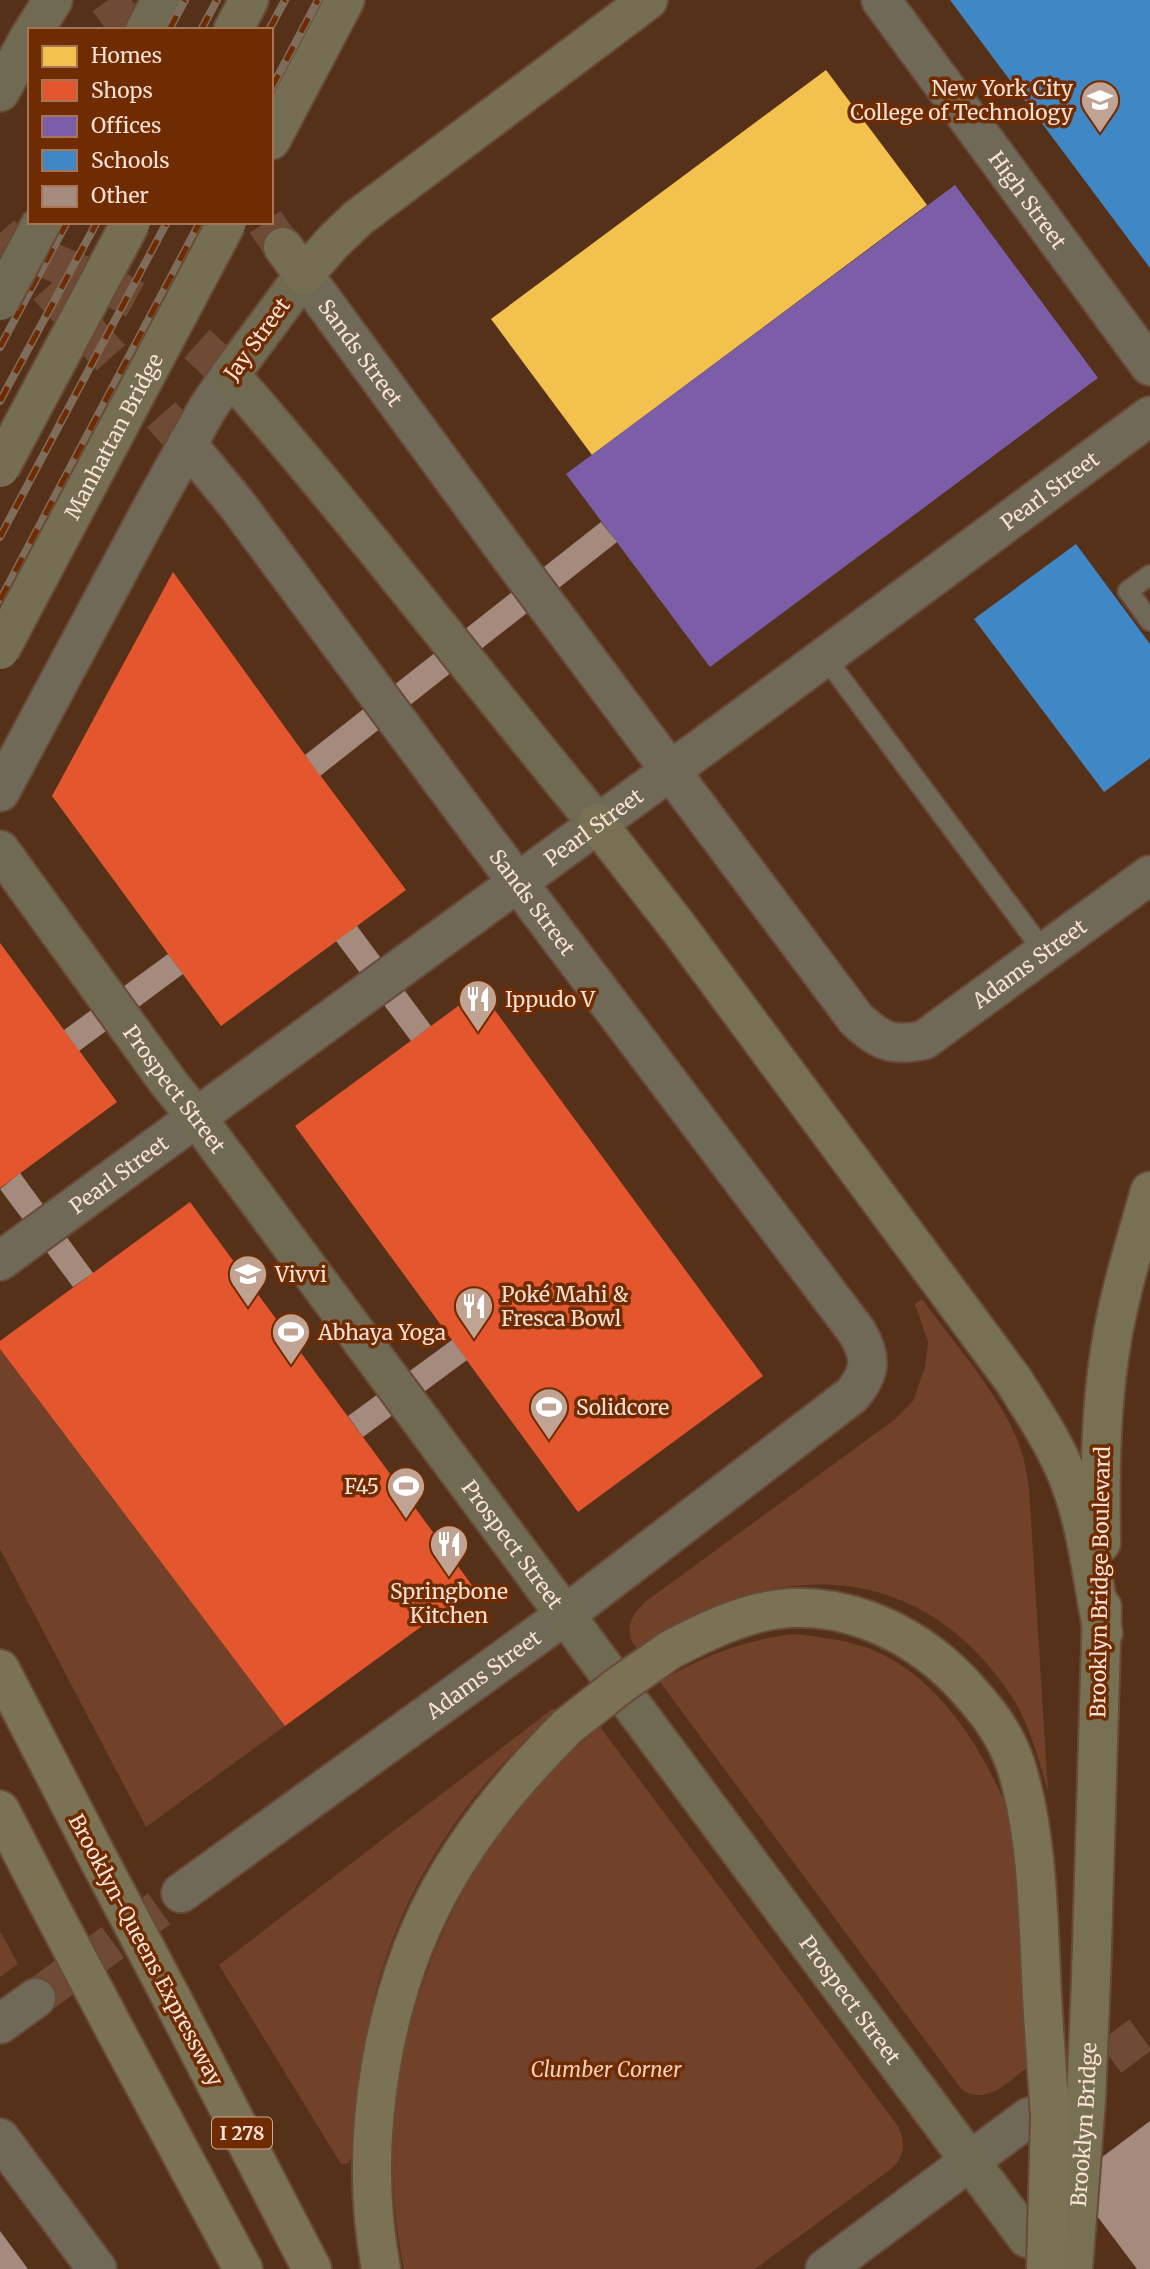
<svg xmlns="http://www.w3.org/2000/svg" width="1150" height="2269" font-family="Merriweather,serif">
	<rect width="100%" height="100%" fill="#56311a"/>
	<g fill="#71412a">
		<path d="M 922,1299 C 953,1342 1005,1400 1021,1450 C 1025,1462 1027,1476 1029,1488 L 1048,1791 C 1039,1761 1029,1723 1012,1697 C 919,1554 766,1558 637,1649 C 623,1631 630,1617 645,1602 L 894,1420 L 913,1401 L 925,1367 L 928,1342 L 915,1304 Z"/>
		<path d="M 0,1349 L 285,1726 L 146,1827 L 0,1549 Z"/>
		<path d="M 794,1634 C 820,1637 848,1640 873,1650 C 943,1680 985,1753 1012,1820 L 1029,2066 C 1009,2081 988,2106 962,2090 L 660,1682 C 702,1656 745,1640 794,1634 Z"/>
		<path d="M 554,1709 L 557,1711 C 483,1775 421,1858 388,1952 C 365,2016 357,2087 352,2155 L 349,2163 L 341,2164 L 219,1965 L 551,1710 Z"/>
		<path d="M 600,1727 L 898,2126 C 906,2144 905,2156 891,2169 L 755,2269 L 404,2269 C 362,2071 442,1854 600,1727 Z"/>
		<path d="M 0,1931 L 18,1964 L 0,1977 Z"/>
	</g>
	<path fill="#f2c14e" d="M 826,70 L 927,205 L 592,455 L 491,319 Z"/>
	<g fill="#e4572e">
		<path d="M 173,572 L 305,755 L 406,890 L 221,1026 L 52,796 Z"/>
		<path d="M 0,943 L 117,1102 L 0,1188 Z"/>
		<path d="M 480,990 L 763,1376 L 578,1512 L 295,1126 Z"/>
		<path d="M 190,1202 L 474,1588 L 285,1726 L 0,1349 L 0,1341 Z"/>
	</g>
	<path fill="#7b5ea7" d="M 955,185 L 1098,378 L 710,667 L 566,474 Z"/>
	<g fill="#3f88c5">
		<path d="M 950,0 L 1150,0 L 1150,268 Z"/>
		<path d="M 1076,544 L 1150,644 L 1150,758 L 1104,792 L 974,619 Z"/>
	</g>
	<g fill="#a58a7e">
		<path d="M 601,522 L 617,542 L 320,776 L 305,755 Z"/>
		<path d="M 357,926 L 431,1026 L 411,1041 L 336,941 Z"/>
		<path d="M 168,954 L 183,974 L 79,1051 L 64,1030 Z"/>
		<path d="M 20,1173 L 93,1273 L 73,1287 L 0,1189 Z"/>
		<path d="M 452,1340 L 467,1360 L 363,1437 L 348,1416 Z"/>
		<path d="M 1150,2121 L 1150,2269 L 1137,2269 L 1082,2196 L 1085,2170 Z"/>
		<path d="M 0,2231 L 28,2269 L 0,2269 Z"/>
	</g>
	<g fill="none" stroke-linecap="round" stroke-linejoin="round">
		<g stroke="#6f4b36" stroke-width="38" stroke-dasharray="38 19" stroke-linecap="butt">
			<path d="M 10,244 L 187,444"/>
			<path d="M 1064,2091 L 1150,2028"/>
		</g>
		<path stroke="#6f4b36" stroke-width="38" stroke-dasharray="38 19" stroke-linecap="butt" d="M 36,1998 L 181,1893"/>
		<path stroke="#6f4b36" stroke-width="38" stroke-dasharray="38 19" stroke-linecap="butt" d="M 0,233 L 10,244 C 59,266 123,288 165,318 C 189,335 209,355 230,375"/>
		<g stroke="#6f4b36" stroke-width="38" stroke-dasharray="38 19" stroke-linecap="butt">
			<path d="M 108,0 L 130,30"/>
			<path d="M 265,222 L 283,247"/>
		</g>
		<g stroke="#684a39" stroke-width="23">
			<g id="service">
				<path d="M 1150,575 L 1128,591 L 1150,621"/>
				<path d="M 825,657 L 1045,953"/>
			</g>
		</g>
		<g stroke="#684a39" stroke-width="42">
			<g id="minor">
				<path id="s1" d="M 881,0 L 1150,366"/>
				<path id="s2" d="M 304,275 L 509,555 L 856,1019 C 880,1041 891,1047 924,1040 L 1150,875"/>
				<path id="s3" d="M 187,444 L 235,502 L 482,835 L 857,1332 C 872,1358 871,1372 852,1395 L 565,1615"/>
				<path d="M 0,792 L 152,508 L 207,409 L 230,375"/>
				<path id="s4" d="M 0,1261 L 726,730 L 1150,416"/>
				<path d="M 970,2161 L 1029,2117"/>
			</g>
		</g>
		<g stroke="#684a39" stroke-width="42">
			<g id="tertiary">
				<path id="s5" d="M 181,1893 L 565,1615"/>
				<path d="M 0,2024 L 36,1998"/>
				<path d="M 0,2138 L 97,2269"/>
				<path d="M 825,2269 L 970,2161"/>
			</g>
		</g>
		<g stroke="#684a39" stroke-width="42">
			<g id="secondary">
				<path d="M 34,30 L 53,0"/>
				<path d="M 145,30 L 161,0"/>
				<path d="M 0,92 L 30,36"/>
				<path d="M 304,275 L 230,375 C 357,520 474,674 597,823"/>
				<path id="s6" d="M 0,850 L 168,1082 L 196,1117 L 1027,2238"/>
			</g>
		</g>
		<g stroke="#684a39" stroke-width="42">
			<g id="primary">
				<path d="M 233,30 L 249,0"/>
				<path d="M 271,140 L 345,0"/>
				<path d="M 283,247 L 304,275 L 333,242 L 358,218 L 648,0"/>
			</g>
		</g>
		<g stroke="#684a39" stroke-width="42">
			<g id="trunk">
				<path d="M 597,823 L 678,927 L 1014,1381 C 1032,1410 1052,1439 1065,1470 C 1087,1520 1092,1579 1103,1633"/>
				<path d="M 1101,1543 C 1100,1479 1100,1415 1110,1351 C 1118,1297 1135,1244 1150,1191"/>
				<path d="M 1091,1979 L 1102,1607"/>
			</g>
		</g>
		<g stroke="#684a39" stroke-width="42">
			<g id="motorway">
				<path d="M 670,1650 C 698,1635 727,1621 758,1613 C 832,1594 910,1629 961,1682 C 984,1707 1005,1732 1016,1766 C 1040,1842 1038,1934 1043,2014"/>
				<path d="M 0,1669 L 100,1862"/>
				<path d="M 0,1810 L 47,1901"/>
				<path d="M 171,1997 L 312,2269"/>
				<path d="M 116,2032 L 243,2269"/>
				<path d="M 381,2269 C 357,2142 382,1986 449,1874 C 481,1819 523,1771 568,1726"/>
			</g>
		</g>
		<use href="#service" stroke="#716957" stroke-width="19"/>
		<use href="#minor" stroke="#716957" stroke-width="38"/>
		<use href="#tertiary" stroke="#716957" stroke-width="38"/>
		<use href="#secondary" stroke="#706a52" stroke-width="38"/>
		<use href="#primary" stroke="#756e53" stroke-width="38"/>
		<use href="#trunk" stroke="#787052" stroke-width="38"/>
		<use href="#motorway" stroke="#7a7252" stroke-width="38"/>
		<g stroke="#7f6d5b" stroke-width="8">
			<g id="rail">
				<path d="M 169,30 L 185,0"/>
				<path d="M 201,30 L 217,0"/>
				<path d="M 269,30 L 285,0"/>
				<path d="M 271,89 L 318,0"/>
				<path d="M 0,347 L 67,222"/>
				<path d="M 0,401 L 97,222"/>
				<path d="M 0,537 L 167,222"/>
				<path d="M 0,600 L 200,222"/>
			</g>
		</g>
		<use href="#rail" stroke="#6f2b01" stroke-width="5" stroke-dasharray="16" stroke-linecap="butt"/>
		<g stroke="#684a39" stroke-width="42" stroke-linecap="butt">
			<path id="secondary-bridge" d="M 0,301 L 42,222"/>
		</g>
		<g stroke="#684a39" stroke-width="42" stroke-linecap="butt">
			<g id="primary-bridge">
				<path d="M 0,468 L 131,222"/>
				<path id="s7" d="M 0,650 L 227,222"/>
			</g>
		</g>
		<g stroke="#684a39" stroke-width="42" stroke-linecap="butt">
			<g id="trunk-bridge">
				<path id="s8" d="M 1073,2269 L 1086,2100 L 1091,1979"/>
			</g>
		</g>
		<g stroke="#684a39" stroke-width="42" stroke-linecap="butt">
			<g id="motorway-bridge">
				<path d="M 568,1726 L 620,1685 L 670,1650"/>
				<path d="M 100,1862 L 171,1997"/>
				<path d="M 47,1901 L 116,2032"/>
				<path d="M 1043,2014 L 1050,2116 L 1046,2269"/>
			</g>
		</g>
		<use href="#secondary-bridge" stroke="#706a52" stroke-width="38"/>
		<use href="#primary-bridge" stroke="#756e53" stroke-width="38"/>
		<use href="#trunk-bridge" stroke="#787052" stroke-width="38"/>
		<use href="#motorway-bridge" stroke="#7a7252" stroke-width="38"/>
	</g>
	<defs>
		<g id="university-pin" transform="scale(2.0125)"><path d="M0 17L-7.5 6A9.5 9.5 0 1 1 7.5 6Z" fill="#c1a394" stroke="#6f2b01"/><path d="M0-5L7-2L0 1L-7-2ZM-4 1L0 2.5L4 1V4Q0 6-4 4Z" fill="#fff"/></g>
		<g id="restaurant-pin" transform="scale(2.0125)"><path d="M0 17L-7.5 6A9.5 9.5 0 1 1 7.5 6Z" fill="#c1a394" stroke="#6f2b01"/><path d="M-5-6h1v4h1v-4h1v4h1v-4h1v5L-1.5 .5V6h-2V.5L-5-1ZM5-6V6H3V1.5H1.5Q1.5-4 5-6Z" fill="#fff"/></g>
		<g id="school-pin" transform="scale(2.0125)"><path d="M0 17L-7.5 6A9.5 9.5 0 1 1 7.5 6Z" fill="#c1a394" stroke="#6f2b01"/><path d="M0-5L7-2L0 1L-7-2ZM-4 1L0 2.5L4 1V4Q0 6-4 4Z" fill="#fff"/></g>
		<g id="stadium-pin" transform="scale(2.0125)"><path d="M0 17L-7.5 6A9.5 9.5 0 1 1 7.5 6Z" fill="#c1a394" stroke="#6f2b01"/><path d="M0-5a6.5 5 0 1 0 0 10a6.5 5 0 1 0 0-10ZM-3.5-1.8h7v3.6h-7Z" fill="#fff"/></g>
	</defs>
	<g fill-rule="evenodd">
		<use href="#university-pin" x="1100" y="100"/>
		<use href="#restaurant-pin" x="478" y="999"/>
		<use href="#school-pin" x="248" y="1274"/>
		<use href="#restaurant-pin" x="474" y="1306"/>
		<use href="#stadium-pin" x="291" y="1332"/>
		<use href="#stadium-pin" x="549" y="1407"/>
		<use href="#stadium-pin" x="406" y="1486"/>
		<use href="#restaurant-pin" x="449" y="1544"/>
	</g>
	<g text-anchor="middle" dominant-baseline="central" stroke-width="7" stroke-linejoin="round" paint-order="stroke">
		<rect fill="#6f2b01" stroke="#d0aa95" stroke-width="2" x="212" y="2117.5" width="60" height="31" rx="5"/>
		<g font-size="19" font-weight="bold" fill="#fae1d5">
			<text x="242" y="2133">I 278</text>
		</g>
		<g font-size="21" fill="#fae1d5" stroke="#6f2b01" text-anchor="start">
			<text x="1073" y="88" text-anchor="end">New York City<tspan x="1073" dy="24">College of Technology</tspan></text>
			<text x="505" y="999">Ippudo V</text>
			<text x="275" y="1274">Vivvi</text>
			<text x="501" y="1294">Poké Mahi &amp;<tspan x="501" dy="24">Fresca Bowl</tspan></text>
			<text x="318" y="1332">Abhaya Yoga</text>
			<text x="576" y="1407">Solidcore</text>
			<text x="379" y="1486" text-anchor="end">F45</text>
			<text x="449" y="1591" text-anchor="middle">Springbone<tspan x="449" dy="24">Kitchen</tspan></text>
		</g>
		<g font-size="21" fill="#fae1d5" stroke="#6f2b01">
			<text stroke="none"><textPath href="#s1" startOffset="248">High Street</textPath></text>
			<text transform="translate(257 339) rotate(-54)">Jay Street</text>
			<text stroke="none"><textPath href="#s2" startOffset="96">Sands Street</textPath></text>
			<text stroke="none"><textPath href="#s7" startOffset="242">Manhattan Bridge</textPath></text>
			<text stroke="none"><textPath href="#s4" startOffset="1302">Pearl Street</textPath></text>
			<text stroke="none"><textPath href="#s4" startOffset="735">Pearl Street</textPath></text>
			<text stroke="none"><textPath href="#s3" startOffset="574">Sands Street</textPath></text>
			<text stroke="none"><textPath href="#s2" startOffset="1132">Adams Street</textPath></text>
			<text stroke="none"><textPath href="#s6" startOffset="296">Prospect Street</textPath></text>
			<text stroke="none"><textPath href="#s4" startOffset="147">Pearl Street</textPath></text>
			<text stroke="none"><textPath href="#s6" startOffset="863">Prospect Street</textPath></text>
			<text transform="translate(1100 1582) rotate(-89)">Brooklyn Bridge Boulevard</text>
			<text stroke="none"><textPath href="#s5" startOffset="373">Adams Street</textPath></text>
			<text transform="translate(146 1950) rotate(62)">Brooklyn-Queens Expressway</text>
			<text stroke="none"><textPath href="#s6" startOffset="1430">Prospect Street</textPath></text>
			<text stroke="none"><textPath href="#s8" startOffset="145">Brooklyn Bridge</textPath></text>
		</g>
		<g font-size="21" font-style="italic" fill="#f7cebc" stroke="#6f2b01">
			<text x="606" y="2069">Clumber Corner</text>
		</g>
	</g>
	<rect x="28" y="28" width="245" height="196" fill="#6f2b01" stroke="#a77456" stroke-width="2"/>
	<rect x="42" y="46" width="35" height="21" fill="#f2c14e" stroke="#a77456" stroke-width="2"/>
	<text x="91" y="63" font-size="21" fill="#fae1d5">Homes</text>
	<rect x="42" y="80" width="35" height="21" fill="#e4572e" stroke="#a77456" stroke-width="2"/>
	<text x="91" y="98" font-size="21" fill="#fae1d5">Shops</text>
	<rect x="42" y="116" width="35" height="21" fill="#7b5ea7" stroke="#a77456" stroke-width="2"/>
	<text x="91" y="133" font-size="21" fill="#fae1d5">Offices</text>
	<rect x="42" y="150" width="35" height="21" fill="#3f88c5" stroke="#a77456" stroke-width="2"/>
	<text x="91" y="168" font-size="21" fill="#fae1d5">Schools</text>
	<rect x="42" y="186" width="35" height="21" fill="#a58a7e" stroke="#a77456" stroke-width="2"/>
	<text x="91" y="203" font-size="21" fill="#fae1d5">Other</text>
</svg>
